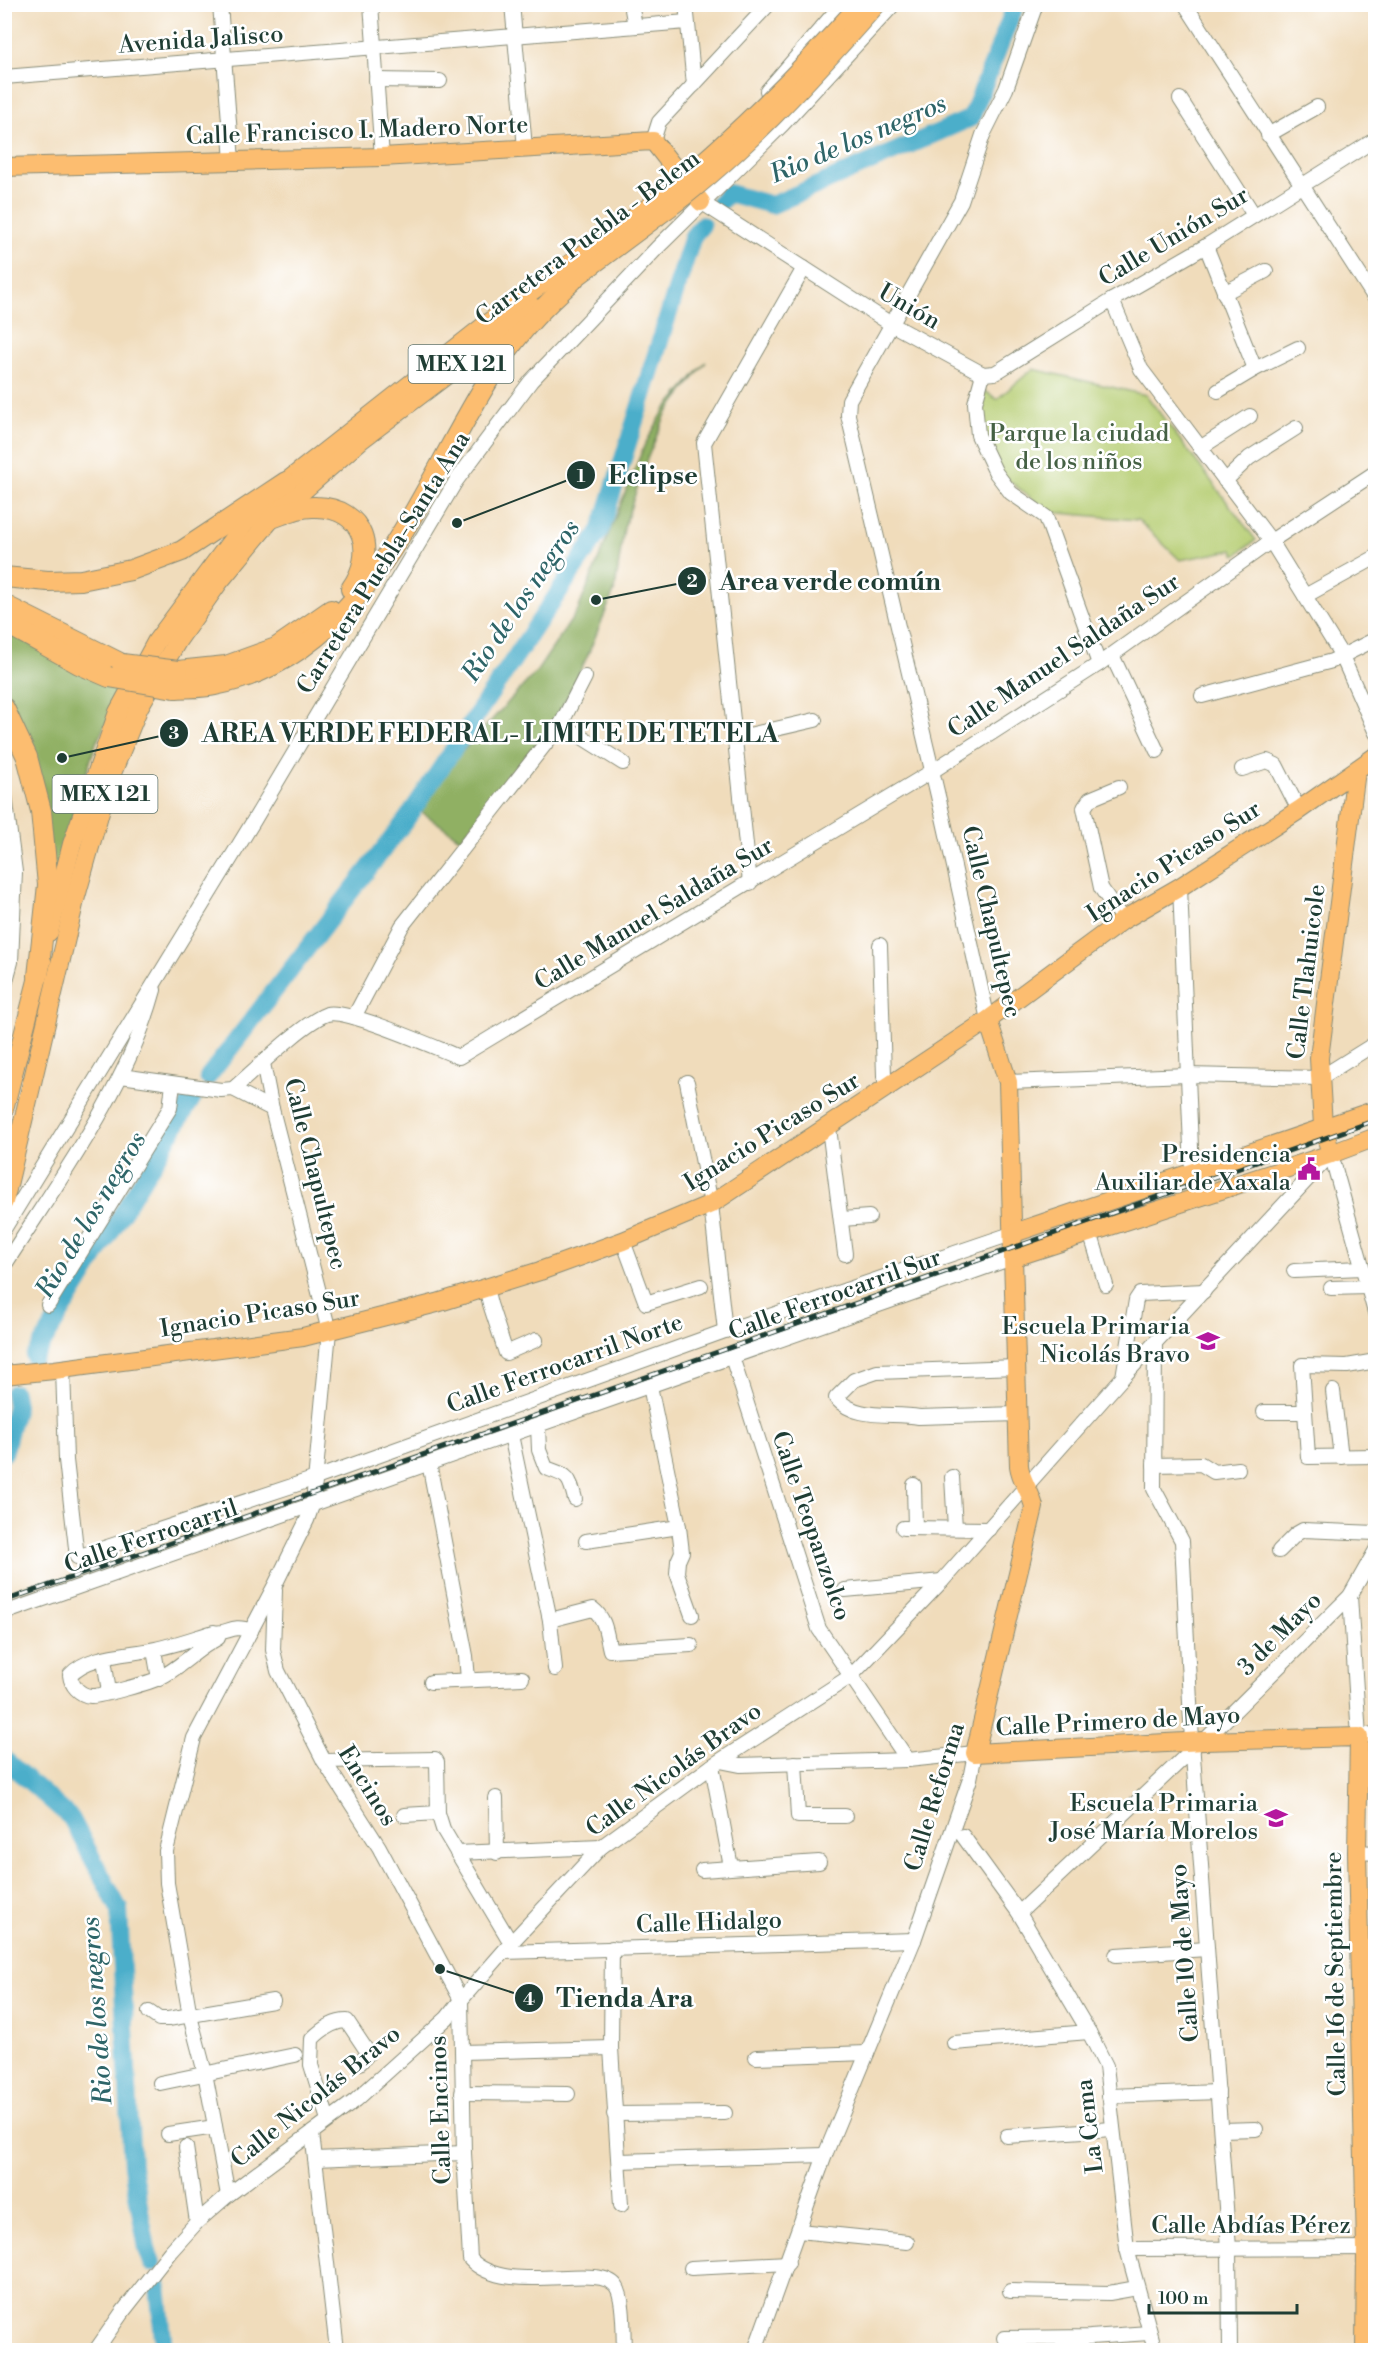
<svg xmlns="http://www.w3.org/2000/svg" width="1380" height="2355" font-family="'Libre Bodoni',serif">
	<rect width="100%" height="100%" fill="#fff"/>
	<filter id="ink" filterUnits="userSpaceOnUse"><feTurbulence type="fractalNoise" baseFrequency=".0167" numOctaves="2"/><feDisplacementMap in="SourceGraphic" scale="12" xChannelSelector="R" yChannelSelector="G"/><feConvolveMatrix kernelMatrix="1 2 1 2 8 2 1 2 1" color-interpolation-filters="sRGB"/></filter>
	<filter id="wash" filterUnits="userSpaceOnUse"><feTurbulence type="fractalNoise" baseFrequency=".008" numOctaves="4" result="noise"/><feDisplacementMap in="SourceGraphic" scale="24" xChannelSelector="R" yChannelSelector="G"/><feGaussianBlur stdDeviation="1.35" result="paint"/><feColorMatrix in="noise" values="0 0 0 0 0 0 0 0 0 0 0 0 0 0 0 0 0 1.4 0 .05"/><feComposite in="paint" operator="in"/></filter>
	<g filter="url(#wash)">
		<rect width="100%" height="100%" fill="#f0dcbb"/>
		<path fill="#b6cd72" stroke="#6a8553" stroke-width="1.5" d="M 1033,369 L 1146,395 L 1256,540 L 1236,555 L 1233,550 L 1180,560 L 1138,520 L 1049,512 L 998,472 L 980,431 L 978,404 L 983,390 L 997,399 Z"/>
		<g fill="#90b064" stroke="#58764c" stroke-width="1.5">
			<path d="M 706,362 L 666,414 L 645,464 L 624,528 L 615,589 L 587,657 L 556,719 L 461,839 L 416,808 L 434,782 L 537,671 L 578,610 L 644,446 L 664,411 Z"/>
			<path d="M 4,631 L 125,688 L 96,743 L 51,886 L 12,706 L 5,693 Z"/>
		</g>
		<g fill="none" stroke-linecap="round" stroke-linejoin="round">
			<g stroke="#4baeca" stroke-width="18">
				<path d="M 720,202 L 728,193 L 772,205 L 971,118 L 1016,4"/>
				<path d="M 208,1077 L 406,820 L 601,529 L 693,236 L 702,225"/>
				<path d="M 34,1357 L 192,1099"/>
				<path d="M 4,1453 L 16,1406 L 14,1393"/>
				<path d="M 4,1759 L 71,1818 L 119,1909 L 132,2166 L 147,2249 L 152,2263"/>
				<path d="M 158,2285 L 164,2350"/>
			</g>
		</g>
	</g>
	<g filter="url(#ink)">
		<g fill="none" stroke-linecap="round" stroke-linejoin="round">
			<g stroke="#888c78" stroke-width="16">
				<g id="minor">
					<path d="M 220,4 L 232,161"/>
					<path d="M 371,4 L 382,157"/>
					<path d="M 512,4 L 525,148"/>
					<path d="M 631,4 L 635,26"/>
					<path d="M 686,4 L 694,85"/>
					<path d="M 1185,4 L 1376,300"/>
					<path d="M 4,77 L 687,22"/>
					<path d="M 376,80 L 440,81"/>
					<path d="M 767,91 L 842,4"/>
					<path d="M 1180,99 L 1254,215"/>
					<path d="M 1268,135 L 1317,107"/>
					<path d="M 653,141 L 659,122 L 769,4"/>
					<path d="M 701,202 L 891,324 L 983,374 L 995,373 L 1112,300 L 1206,246 L 1376,139"/>
					<path d="M 1206,246 L 1255,369"/>
					<path d="M 1224,293 L 1266,271"/>
					<path d="M 1112,300 L 1141,369 L 1271,541 L 1342,656 L 1376,733"/>
					<path d="M 983,374 L 975,403 L 978,435 L 996,473 L 1011,493 L 1046,517 L 1099,664"/>
					<path d="M 1218,391 L 1255,369 L 1298,348"/>
					<path d="M 1200,448 L 1250,416"/>
					<path d="M 1225,481 L 1249,458 L 1296,428"/>
					<path d="M 1305,596 L 1376,557"/>
					<path d="M 1112,655 L 1157,751"/>
					<path d="M 1202,696 L 1332,661 L 1376,639"/>
					<path d="M 561,724 L 623,763"/>
					<path d="M 736,738 L 815,720"/>
					<path d="M 1242,769 L 1267,761 L 1276,765 L 1299,810"/>
					<path d="M 1119,787 L 1090,799 L 1084,808 L 1101,888 L 1123,920"/>
					<path d="M 4,788 L 15,872 L 11,962 L 4,988"/>
					<path d="M 750,883 L 704,443 L 804,268"/>
					<path d="M 1180,887 L 1192,1171"/>
					<path d="M 880,945 L 884,1076 L 887,1088"/>
					<path d="M 354,1017 L 402,926 L 561,724 L 585,677"/>
					<path d="M 988,1020 L 943,817 L 848,415 L 849,400 L 961,201 L 983,135 L 1006,89 L 1036,4"/>
					<path d="M 121,1076 L 221,1090 L 233,1089 C 254,1071 304,1022 327,1014 C 346,1008 436,1048 459,1057 L 931,772 L 1099,664 L 1271,541 L 1376,472"/>
					<path d="M 687,1082 L 711,1204 L 725,1331"/>
					<path d="M 1008,1082 L 1187,1075 L 1320,1078 L 1376,1043"/>
					<path d="M 233,1089 L 272,1109"/>
					<path d="M 829,1128 L 845,1254"/>
					<path d="M 1331,1154 L 1376,1316"/>
					<path d="M 842,1219 L 869,1217"/>
					<path d="M 4,1229 L 253,822 L 456,481 L 531,381 L 657,248 L 782,125 L 894,4"/>
					<path d="M 1090,1232 L 1106,1285"/>
					<path d="M 623,1241 L 646,1303 L 701,1286"/>
					<path d="M 4,1266 C 58,1181 128,1087 154,990"/>
					<path d="M 1294,1271 L 1362,1268"/>
					<path d="M 486,1287 L 490,1304 L 506,1353 L 536,1340"/>
					<path d="M 1331,1288 L 1367,1287"/>
					<path d="M 48,1305 L 170,1108 L 173,1084"/>
					<path d="M 1155,1343 L 1154,1489 L 1182,1541 L 1192,1742 L 1229,2248 L 1230,2350"/>
					<path d="M 732,1357 L 819,1629 L 908,1760"/>
					<path d="M 1376,1361 L 1347,1366 L 1302,1365 L 1308,1457 L 1376,1456"/>
					<path d="M 1017,1367 L 877,1372 L 854,1380 L 836,1398 C 857,1421 891,1412 919,1417 L 1018,1414"/>
					<path d="M 63,1369 L 66,1460 L 77,1557 L 316,1478 L 725,1331 L 1014,1233"/>
					<path d="M 1123,1377 L 1136,1300 L 1140,1294 L 1204,1291"/>
					<path d="M 650,1386 L 679,1527 L 682,1552 L 678,1561 L 677,1573 L 692,1615"/>
					<path d="M 1333,1391 L 1341,1457"/>
					<path d="M 1264,1412 L 1305,1412"/>
					<path d="M 538,1426 L 539,1450 L 546,1468 C 568,1476 569,1475 575,1499"/>
					<path d="M 511,1435 L 550,1620 L 555,1669"/>
					<path d="M 429,1463 L 466,1656 L 468,1679"/>
					<path d="M 1154,1465 L 1201,1464 L 1214,1472 L 1238,1469"/>
					<path d="M 952,1477 L 955,1528"/>
					<path d="M 914,1485 L 915,1528"/>
					<path d="M 903,1528 L 989,1529"/>
					<path d="M 586,1541 L 679,1527"/>
					<path d="M 1279,1551 L 1296,1534 L 1303,1530 L 1376,1533"/>
					<path d="M 275,1590 L 273,1650 L 278,1671 L 324,1761 L 379,1847 L 461,2000 L 464,2153 L 470,2259 C 506,2298 597,2261 616,2286 C 625,2299 623,2335 624,2350"/>
					<path d="M 845,1590 L 942,1581"/>
					<path d="M 1350,1596 L 1359,1737 L 1376,1733"/>
					<path d="M 4,1613 L 1015,1257"/>
					<path d="M 550,1620 L 593,1609 C 606,1619 606,1634 610,1650 L 691,1645"/>
					<path d="M 219,1633 L 218,1638 C 196,1649 179,1669 159,1678 C 152,1682 98,1697 91,1696 C 79,1695 71,1685 70,1675 C 89,1654 129,1655 155,1649 C 175,1645 194,1638 214,1632 C 228,1635 231,1623 251,1631"/>
					<path d="M 154,1650 L 159,1679"/>
					<path d="M 104,1659 L 109,1692"/>
					<path d="M 431,1682 L 522,1678"/>
					<path d="M 1204,1741 L 1350,1596 L 1376,1550"/>
					<path d="M 324,1761 L 435,1759 L 437,1762 L 438,1813 L 443,1829 L 511,1943"/>
					<path d="M 720,1761 L 740,1765 L 908,1760 L 975,1753 L 970,1779 L 914,1940 L 825,2155 L 755,2350"/>
					<path d="M 795,1763 L 798,1816 L 845,1816"/>
					<path d="M 712,1766 L 731,1867"/>
					<path d="M 496,1798 L 497,1853"/>
					<path d="M 404,1815 L 438,1813"/>
					<path d="M 963,1836 L 1019,1913 L 1089,2032 L 1106,2066 L 1127,2249 L 1155,2350"/>
					<path d="M 1357,1852 L 1376,1853"/>
					<path d="M 457,1853 L 601,1847"/>
					<path d="M 702,1870 L 819,1862"/>
					<path d="M 1019,1913 L 1193,1749"/>
					<path d="M 612,1948 L 611,2048 L 621,2205"/>
					<path d="M 504,1952 L 914,1940"/>
					<path d="M 1360,1953 L 1376,1953"/>
					<path d="M 1116,1955 L 1207,1949"/>
					<path d="M 149,2012 L 159,2019 L 168,2019 L 273,2001"/>
					<path d="M 954,2043 L 1089,2032"/>
					<path d="M 463,2052 L 611,2048"/>
					<path d="M 756,2057 L 867,2053"/>
					<path d="M 1363,2075 L 1376,2075"/>
					<path d="M 160,2083 L 295,2055"/>
					<path d="M 462,2093 L 568,2094"/>
					<path d="M 1109,2096 L 1218,2092"/>
					<path d="M 614,2114 L 725,2113"/>
					<path d="M 328,2120 L 311,2065 L 312,2039 C 321,2030 334,2021 347,2021 L 367,2051 L 367,2055 L 360,2063"/>
					<path d="M 1221,2130 L 1256,2129"/>
					<path d="M 312,2133 L 337,2350"/>
					<path d="M 168,2134 L 215,2127"/>
					<path d="M 1007,2136 L 1113,2129"/>
					<path d="M 186,2147 L 197,2222"/>
					<path d="M 315,2159 L 464,2153"/>
					<path d="M 619,2161 L 825,2155"/>
					<path d="M 228,2195 L 205,2073 L 190,2016 L 167,1883 L 166,1851 L 194,1738 L 275,1585 L 307,1520 L 313,1503 L 329,1331 L 272,1109 L 263,1063"/>
					<path d="M 799,2231 L 907,2242"/>
					<path d="M 1127,2249 L 1376,2248"/>
					<path d="M 691,2268 L 788,2263"/>
					<path d="M 1010,2291 L 1109,2293 L 1137,2288"/>
					<path d="M 1004,2338 L 1090,2337 L 1149,2333"/>
					<path d="M 96,2350 L 121,2314 L 170,2252 L 197,2222 L 228,2195 L 356,2100 L 447,2018 L 461,2000 L 511,1943 L 601,1847 L 712,1766 L 851,1676 L 942,1581 L 1123,1377 L 1331,1154"/>
				</g>
			</g>
			<g stroke="#888c78" stroke-width="20">
				<g id="major">
					<path d="M 4,167 L 382,157 L 653,141 L 701,202"/>
					<path d="M 562,288 L 657,217"/>
					<path d="M 49,932 L 72,844 L 118,712 L 156,642 L 244,524 L 286,482 L 489,322 L 650,206"/>
					<path d="M 988,1020 L 1008,1082 L 1019,1466 C 1021,1481 1031,1492 1034,1507 L 975,1753 L 1204,1741 L 1359,1737 L 1357,1852 L 1366,2248 L 1365,2350"/>
					<path d="M 4,1109 L 42,961"/>
					<path d="M 1331,1154 L 1323,1126 L 1319,1058 L 1356,771"/>
					<path d="M 4,1202 L 75,900 L 108,783 L 139,707 L 178,640 L 219,582 L 272,518 L 362,439 L 535,308"/>
					<path d="M 1014,1233 L 1376,1110"/>
					<path d="M 1015,1257 L 1331,1154 L 1376,1137"/>
					<path d="M 4,1375 L 54,1370 L 303,1337 L 437,1303 L 540,1271 L 623,1241 L 711,1204 L 988,1020 L 1123,920 L 1180,887 L 1299,810 L 1376,756"/>
				</g>
			</g>
			<g stroke="#888c78" stroke-width="22">
				<g id="highway">
					<path d="M 272,518 C 286,513 300,506 316,507 C 365,508 377,553 351,589"/>
					<path d="M 4,577 L 48,581 L 81,580 L 131,570 L 182,551 L 286,482"/>
					<path d="M 4,605 L 122,664"/>
					<path d="M 4,622 L 79,664 L 109,677"/>
					<path d="M 178,671 L 226,666 L 276,648 L 331,610"/>
					<path d="M 174,688 C 188,687 202,688 215,685 C 374,654 423,475 503,357 C 522,328 548,303 573,280"/>
					<path d="M 4,708 L 27,757 L 41,811 L 48,885 L 38,976"/>
				</g>
			</g>
			<use href="#minor" stroke="#fff" stroke-width="14"/>
			<use href="#major" stroke="#fcbd6f" stroke-width="18"/>
			<use href="#highway" stroke="#fcbd6f" stroke-width="20"/>
			<g stroke="#1f3d34" stroke-width="5">
				<path id="rail" d="M 4,1601 L 729,1348 L 1376,1120"/>
			</g>
			<use href="#rail" stroke="#fff" stroke-width="3" stroke-dasharray="9" stroke-linecap="butt"/>
			<g stroke="#888c78" stroke-width="20" stroke-linecap="butt">
				<g id="major-bridge">
					<path d="M 650,206 C 726,146 795,77 860,4"/>
					<path d="M 657,217 C 740,157 809,81 877,4"/>
				</g>
			</g>
			<g stroke="#888c78" stroke-width="22" stroke-linecap="butt">
				<g id="highway-bridge">
					<path d="M 122,664 L 178,671"/>
					<path d="M 109,677 L 174,688"/>
				</g>
			</g>
			<use href="#major-bridge" stroke="#fcbd6f" stroke-width="18"/>
			<use href="#highway-bridge" stroke="#fcbd6f" stroke-width="20"/>
		</g>
	</g>
	<defs>
		<g id="civic-bare" transform="scale(1.8)"><path d="M-.6-6.5H3V-4.5H.6V-3L4-1V1h2V6H-6V1h2V-1L-.6-3ZM-1.2 2.5V6h2.4V2.5Z" fill="#b5179e" stroke="#fff" stroke-width="2.5" paint-order="stroke"/></g>
		<g id="school-bare" transform="scale(1.8)"><path d="M0-5L7-2L0 1L-7-2ZM-4 1L0 2.5L4 1V4Q0 6-4 4Z" fill="#b5179e" stroke="#fff" stroke-width="2.5" paint-order="stroke"/></g>
	</defs>
	<g fill-rule="evenodd">
		<use href="#civic-bare" x="1309" y="1169"/>
		<use href="#school-bare" x="1208" y="1341"/>
		<use href="#school-bare" x="1276" y="1818"/>
	</g>
	<g text-anchor="middle" dominant-baseline="central" stroke-width="5" stroke-linejoin="round" paint-order="stroke">
		<g fill="#fff" stroke="#627771" stroke-width="1.5">
			<rect x="408.5" y="345" width="105" height="38" rx="4.5"/>
			<rect x="52.5" y="775" width="105" height="38" rx="4.5"/>
		</g>
		<g font-size="22" font-weight="bold" fill="#1f3d34">
			<text x="461" y="364">MEX 121</text>
			<text x="105" y="794">MEX 121</text>
		</g>
		<g font-size="24" fill="#1f3d34" stroke="#fff">
			<text transform="translate(201 40) rotate(-4)">Avenida Jalisco</text>
			<text transform="translate(357 131) rotate(-2)">Calle Francisco I. Madero Norte</text>
			<text transform="translate(1174 237) rotate(-31)">Calle Unión Sur</text>
			<text transform="translate(588 238) rotate(-37)">Carretera Puebla - Belem</text>
			<text transform="translate(909 307) rotate(30)">Unión</text>
			<text transform="translate(384 563) rotate(-58)">Carretera Puebla-Santa Ana</text>
			<text transform="translate(1064 656) rotate(-34)">Calle Manuel Saldaña Sur</text>
			<text transform="translate(1174 862) rotate(-33)">Ignacio Picaso Sur</text>
			<text transform="translate(654 914) rotate(-31)">Calle Manuel Saldaña Sur</text>
			<text transform="translate(991 922) rotate(77)">Calle Chapultepec</text>
			<text transform="translate(1307 972) rotate(-83)">Calle Tlahuicole</text>
			<text transform="translate(772 1132) rotate(-32)">Ignacio Picaso Sur</text>
			<text transform="translate(315 1174) rotate(76)">Calle Chapultepec</text>
			<text transform="translate(835 1295) rotate(-20)">Calle Ferrocarril Sur</text>
			<text transform="translate(260 1314) rotate(-9)">Ignacio Picaso Sur</text>
			<text transform="translate(565 1364) rotate(-20)">Calle Ferrocarril Norte</text>
			<text transform="translate(811 1526) rotate(71)">Calle Teopanzolco</text>
			<text transform="translate(151 1537) rotate(-19)">Calle Ferrocarril</text>
			<text transform="translate(1280 1634) rotate(-45)">3 de Mayo</text>
			<text transform="translate(1118 1722) rotate(-3)">Calle Primero de Mayo</text>
			<text transform="translate(674 1770) rotate(-36)">Calle Nicolás Bravo</text>
			<text transform="translate(367 1786) rotate(58)">Encinos</text>
			<text transform="translate(935 1797) rotate(-73)">Calle Reforma</text>
			<text transform="translate(709 1923) rotate(-2)">Calle Hidalgo</text>
			<text transform="translate(1185 1953) rotate(-94)">Calle 10 de Mayo</text>
			<text transform="translate(1336 1974) rotate(-91)">Calle 16 de Septiembre</text>
			<text transform="translate(316 2097) rotate(-39)">Calle Nicolás Bravo</text>
			<text transform="translate(441 2110) rotate(-92)">Calle Encinos</text>
			<text transform="translate(1090 2126) rotate(-97)">La Cema</text>
			<text x="1251" y="2226">Calle Abdías Pérez</text>
		</g>
		<g font-size="24" fill="#456144" stroke="#fff">
			<text x="1079" y="434">Parque la ciudad<tspan x="1079" dy="28">de los niños</tspan></text>
		</g>
		<g font-size="24" fill="#1f3d34" stroke="#fff" text-anchor="end">
			<text x="1291" y="1155">Presidencia<tspan x="1291" dy="28">Auxiliar de Xaxala</tspan></text>
			<text x="1190" y="1327">Escuela Primaria<tspan x="1190" dy="28">Nicolás Bravo</tspan></text>
			<text x="1258" y="1804">Escuela Primaria<tspan x="1258" dy="28">José María Morelos</tspan></text>
		</g>
		<g font-size="26" font-style="italic" fill="#2e6568" stroke="#fff">
			<text transform="translate(858 139) rotate(-23)">Rio de los negros</text>
			<text transform="translate(521 601) rotate(-56)">Rio de los negros</text>
			<text transform="translate(91 1215) rotate(-59)">Rio de los negros</text>
			<text transform="translate(97 2011) rotate(-94)">Rio de los negros</text>
		</g>
	</g>
	<path fill="none" stroke="#1f3d34" stroke-width="2" d="M457 523L581 475M596 600L692 581M62 758L174 733M440 1969L529 1998"/>
	<g fill="#1f3d34" stroke="#fff" stroke-width="2">
		<circle cx="457" cy="523" r="6"/>
		<circle cx="596" cy="600" r="6"/>
		<circle cx="62" cy="758" r="6"/>
		<circle cx="440" cy="1969" r="6"/>
		<circle cx="581" cy="475" r="15"/>
		<circle cx="692" cy="581" r="15"/>
		<circle cx="174" cy="733" r="15"/>
		<circle cx="529" cy="1998" r="15"/>
	</g>
	<g font-size="18" text-anchor="middle" font-weight="bold" fill="#fff">
		<text x="581" y="482">1</text>
		<text x="692" y="587">2</text>
		<text x="174" y="739">3</text>
		<text x="529" y="2005">4</text>
	</g>
	<g font-size="26" text-anchor="middle" font-weight="bold" fill="#1f3d34" stroke="#fff" stroke-width="5" stroke-linejoin="round" paint-order="stroke">
		<text x="653" y="484">Eclipse</text>
		<text x="830" y="590">Area verde común</text>
		<text x="490" y="742">AREA VERDE FEDERAL- LIMITE DE TETELA</text>
		<text x="625" y="2007">Tienda Ara</text>
	</g>
	<rect width="1380" height="2355" fill="none" stroke="#fff" stroke-width="24"/>
	<path d="M1149 2304v9h148v-9" fill="none" stroke="#1f3d34" stroke-width="3"/>
	<text x="1158" y="2304" font-size="18" fill="#1f3d34" stroke="#ffffff" stroke-width="4.5" paint-order="stroke">100 m</text>
</svg>
